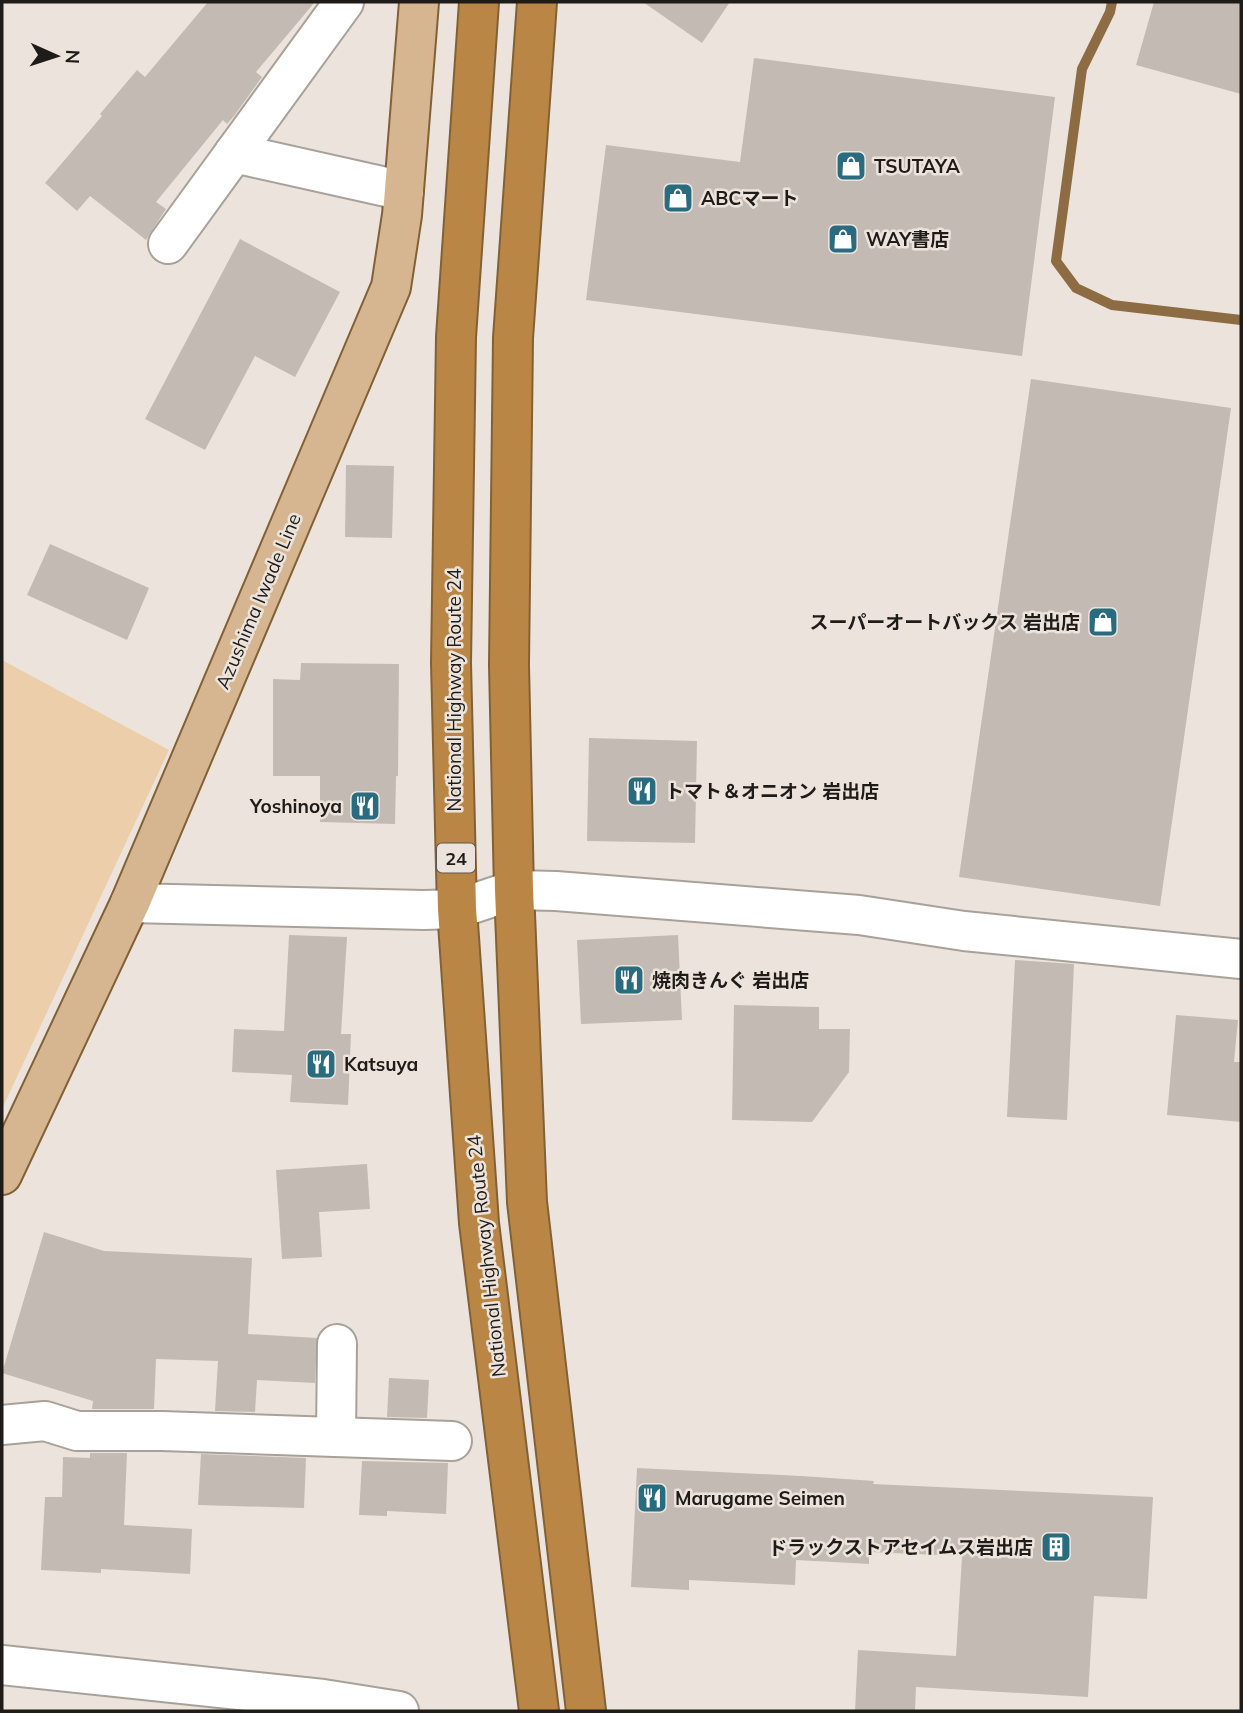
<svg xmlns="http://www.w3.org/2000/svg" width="1243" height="1713" font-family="Mulish,'Noto Sans JP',sans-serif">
	<rect width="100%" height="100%" fill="#ece4dc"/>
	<path fill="#edceaa" d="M 2,660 L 169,750 L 2,1109 Z"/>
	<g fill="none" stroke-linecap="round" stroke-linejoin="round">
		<path stroke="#8e6c43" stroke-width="10" d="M 1112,2 L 1110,12 L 1082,69 L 1056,261 L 1076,288 L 1112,305 L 1241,320"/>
	</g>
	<g fill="#c3bbb3">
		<path d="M 208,2 L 315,2 L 256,72 L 262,77 L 234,116 L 227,124 L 223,120 L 156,202 L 166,209 L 146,240 L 90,196 L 77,211 L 45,183 L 102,116 L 100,114 L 137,70 L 145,77 Z"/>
		<path d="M 643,2 L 730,2 L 702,43 Z"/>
		<path d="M 1154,2 L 1241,2 L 1241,94 L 1136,65 Z"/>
		<path d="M 754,58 L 1055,97 L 1022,356 L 586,300 L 606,145 L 740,162 Z"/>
		<path d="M 240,239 L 340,292 L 295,377 L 255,356 L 205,450 L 145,419 Z"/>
		<path d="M 1031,379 L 1231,408 L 1160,906 L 959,877 Z"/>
		<path d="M 346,465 L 394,466 L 392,538 L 345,537 Z"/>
		<path d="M 50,544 L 149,588 L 127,640 L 27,595 Z"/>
		<path d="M 301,663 L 399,664 L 398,776 L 396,776 L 395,824 L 320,822 L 320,776 L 273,776 L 273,679 L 300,680 Z"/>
		<path d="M 589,738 L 697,741 L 695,843 L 587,841 Z"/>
		<path d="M 289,935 L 347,937 L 341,1034 L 351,1034 L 348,1105 L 290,1102 L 292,1075 L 232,1072 L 234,1029 L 284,1031 Z"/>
		<path d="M 678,935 L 682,1020 L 581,1024 L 577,940 Z"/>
		<path d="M 1015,960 L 1074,964 L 1067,1120 L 1007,1117 Z"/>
		<path d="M 734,1005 L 819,1007 L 819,1029 L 850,1029 L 849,1072 L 812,1122 L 732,1120 Z"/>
		<path d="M 1176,1015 L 1238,1020 L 1234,1062 L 1241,1062 L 1241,1122 L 1167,1115 Z"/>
		<path d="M 367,1164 L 370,1209 L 319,1212 L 322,1257 L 282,1259 L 276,1170 Z"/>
		<path d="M 44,1232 L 104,1251 L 252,1258 L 248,1334 L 317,1338 L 315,1383 L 257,1380 L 255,1412 L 215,1411 L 218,1361 L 156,1359 L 154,1409 L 92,1409 L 93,1401 L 2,1373 Z"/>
		<path d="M 389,1378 L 429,1380 L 427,1418 L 387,1417 Z"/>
		<path d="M 90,1453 L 127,1453 L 124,1525 L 192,1529 L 190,1574 L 101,1569 L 101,1573 L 41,1570 L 45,1497 L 62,1497 L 63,1457 L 90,1458 Z"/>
		<path d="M 201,1454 L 306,1458 L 304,1508 L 198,1505 Z"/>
		<path d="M 362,1461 L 448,1463 L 446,1514 L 387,1511 L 387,1516 L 359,1515 Z"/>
		<path d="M 637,1468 L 801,1476 L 874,1481 L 873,1484 L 1153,1497 L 1147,1599 L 1094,1596 L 1088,1697 L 916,1687 L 915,1711 L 855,1711 L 858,1650 L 956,1656 L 962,1556 L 869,1552 L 869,1564 L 796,1560 L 795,1585 L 689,1580 L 689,1590 L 631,1587 Z"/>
	</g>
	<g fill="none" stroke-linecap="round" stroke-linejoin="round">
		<g stroke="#a8a199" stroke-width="42">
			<g id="minor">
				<path d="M 234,153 L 404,191"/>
				<path d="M 168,244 L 344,2"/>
				<path d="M 130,903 L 424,910 L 457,909 L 514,890 L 556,891 L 859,915 L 964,931 L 1241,959"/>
				<path d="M 2,1425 L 45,1421 L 77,1431 L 162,1431 L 452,1441"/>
				<path d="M 336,1437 L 337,1344"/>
				<path d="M 2,1665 L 323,1699 L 399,1711"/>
			</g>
		</g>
		<g stroke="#836136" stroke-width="42">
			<path id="major" d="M 2,1175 L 130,903 L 391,287 L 402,215 L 419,2"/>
		</g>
		<g stroke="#836136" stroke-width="42">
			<g id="highway">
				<path d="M 479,2 L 456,337 L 451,663 L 457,909 L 479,1223 L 539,1711"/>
				<path d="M 537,2 L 513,338 L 509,665 L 514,890 L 527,1202 L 586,1711"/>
			</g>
		</g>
		<use href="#minor" stroke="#fff" stroke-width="38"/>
		<use href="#major" stroke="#d5b690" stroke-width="38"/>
		<use href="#highway" stroke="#b98646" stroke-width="38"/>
	</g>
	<defs>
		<g id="shop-square" transform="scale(1.575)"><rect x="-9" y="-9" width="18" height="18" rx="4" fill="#2a6c7f" stroke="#ece4dc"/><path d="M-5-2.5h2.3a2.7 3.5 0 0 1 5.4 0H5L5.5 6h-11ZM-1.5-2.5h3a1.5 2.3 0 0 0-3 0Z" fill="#fff"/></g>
		<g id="restaurant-square" transform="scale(1.575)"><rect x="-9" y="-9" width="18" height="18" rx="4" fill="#2a6c7f" stroke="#ece4dc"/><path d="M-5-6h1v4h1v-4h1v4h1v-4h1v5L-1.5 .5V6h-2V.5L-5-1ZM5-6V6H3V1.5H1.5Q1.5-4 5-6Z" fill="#fff"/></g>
		<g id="building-square" transform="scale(1.575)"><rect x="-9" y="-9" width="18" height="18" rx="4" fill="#2a6c7f" stroke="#ece4dc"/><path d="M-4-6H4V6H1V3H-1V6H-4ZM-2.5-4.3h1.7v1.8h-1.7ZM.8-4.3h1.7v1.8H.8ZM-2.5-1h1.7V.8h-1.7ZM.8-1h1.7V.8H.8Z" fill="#fff"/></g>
	</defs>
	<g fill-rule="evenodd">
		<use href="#shop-square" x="851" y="166"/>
		<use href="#shop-square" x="678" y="198"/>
		<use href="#shop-square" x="843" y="239"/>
		<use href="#shop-square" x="1103" y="622"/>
		<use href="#restaurant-square" x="642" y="791"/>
		<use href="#restaurant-square" x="365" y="806"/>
		<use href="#restaurant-square" x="629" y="980"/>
		<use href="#restaurant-square" x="321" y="1064"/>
		<use href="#restaurant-square" x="652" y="1498"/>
		<use href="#building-square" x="1056" y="1547"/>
	</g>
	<g text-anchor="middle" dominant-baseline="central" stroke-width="5" stroke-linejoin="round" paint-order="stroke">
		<rect fill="#ece4dc" stroke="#5c5753" stroke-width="2" x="437" y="843.5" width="38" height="29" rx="5"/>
		<g font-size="18" font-weight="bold" fill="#1e1b18">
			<text x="456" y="858">24</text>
		</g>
		<g font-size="19" font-weight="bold" fill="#1e1b18" stroke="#ece4dc" text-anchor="start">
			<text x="874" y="166">TSUTAYA</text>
			<text x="701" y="198">ABCマート</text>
			<text x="866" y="239">WAY書店</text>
			<text x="1080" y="622" text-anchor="end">スーパーオートバックス 岩出店</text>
			<text x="665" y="791">トマト＆オニオン 岩出店</text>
			<text x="342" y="806" text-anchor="end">Yoshinoya</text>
			<text x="652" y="980">焼肉きんぐ 岩出店</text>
			<text x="344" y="1064">Katsuya</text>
			<text x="675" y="1498">Marugame Seimen</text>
			<text x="1033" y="1547" text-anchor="end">ドラックストアセイムス岩出店</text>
		</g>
		<g font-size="19" fill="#1e1b18" stroke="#ece4dc">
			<text transform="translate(258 601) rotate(-67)">Azushima Iwade Line</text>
			<text transform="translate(454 690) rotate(-90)">National Highway Route 24</text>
			<text transform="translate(486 1256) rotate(-96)">National Highway Route 24</text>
		</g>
	</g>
	<rect width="1243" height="1713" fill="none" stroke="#1e1b18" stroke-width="7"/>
	<g transform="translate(56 56) rotate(93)" stroke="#ece4dc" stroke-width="5" paint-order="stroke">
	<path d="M0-5L12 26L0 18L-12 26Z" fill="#1e1b18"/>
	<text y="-10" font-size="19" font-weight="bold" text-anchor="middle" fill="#1e1b18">N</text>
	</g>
</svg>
